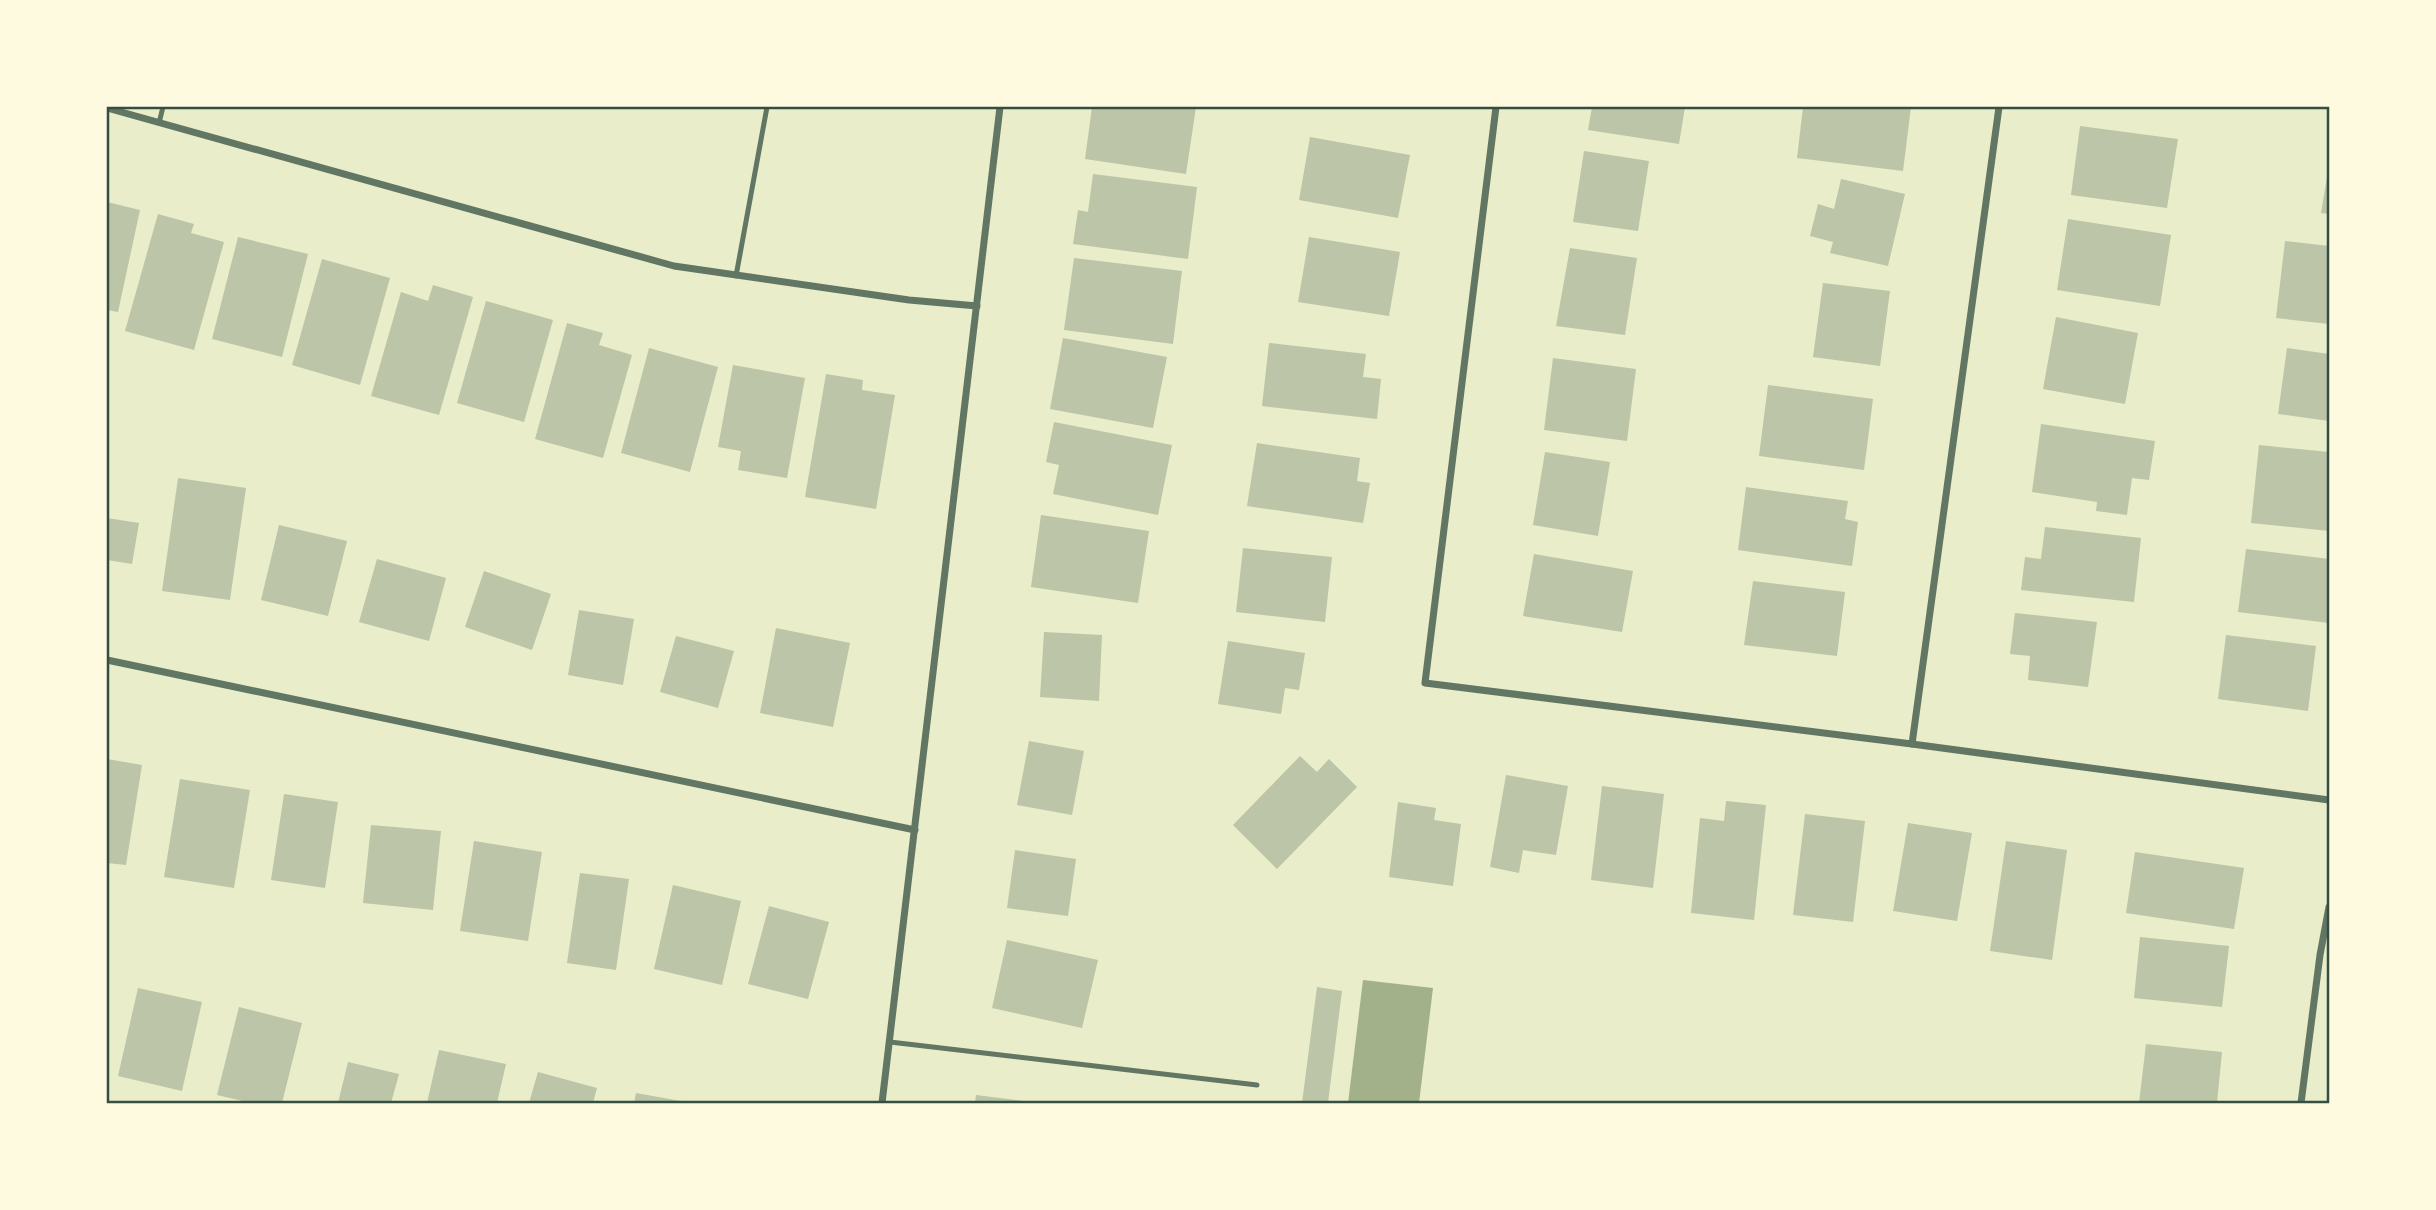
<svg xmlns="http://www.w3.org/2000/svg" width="2436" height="1210" font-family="Rubik,sans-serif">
	<rect width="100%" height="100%" fill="#e9edc9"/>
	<path fill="#a3b18a" d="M 1363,980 L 1433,988 L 1419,1103 L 1348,1103 Z"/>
	<g fill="#bcc5a7">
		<path d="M 1092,107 L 1196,107 L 1186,174 L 1085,159 Z"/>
		<path d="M 1592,107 L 1685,107 L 1679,144 L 1588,130 Z"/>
		<path d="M 1803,107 L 1911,107 L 1903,171 L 1797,158 Z"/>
		<path d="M 2080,126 L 2178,139 L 2167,208 L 2071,195 Z"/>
		<path d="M 1310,137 L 1410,155 L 1398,218 L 1299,200 Z"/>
		<path d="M 1584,151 L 1649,161 L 1638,231 L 1573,222 Z"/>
		<path d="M 2328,171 L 2329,171 L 2329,214 L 2321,213 Z"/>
		<path d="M 1093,174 L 1197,187 L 1188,259 L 1073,244 L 1078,210 L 1088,212 Z"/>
		<path d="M 1841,179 L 1905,194 L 1888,266 L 1830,253 L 1833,242 L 1810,236 L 1818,204 L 1834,209 Z"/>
		<path d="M 107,202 L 140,210 L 118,312 L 107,310 Z"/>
		<path d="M 158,214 L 194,224 L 191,233 L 224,242 L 194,350 L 125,331 Z"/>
		<path d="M 2068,219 L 2171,235 L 2160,306 L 2057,290 Z"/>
		<path d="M 238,237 L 308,254 L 282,357 L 212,339 Z"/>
		<path d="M 1309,237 L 1400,252 L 1389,316 L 1298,302 Z"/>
		<path d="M 2285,241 L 2329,246 L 2329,324 L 2276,318 Z"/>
		<path d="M 1570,248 L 1637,258 L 1625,335 L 1556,326 Z"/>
		<path d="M 1074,258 L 1182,271 L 1173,344 L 1064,330 Z"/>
		<path d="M 322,259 L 390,278 L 360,385 L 292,365 Z"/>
		<path d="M 1823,283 L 1890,291 L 1880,366 L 1813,357 Z"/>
		<path d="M 433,285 L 473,297 L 439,415 L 371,396 L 401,292 L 428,301 Z"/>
		<path d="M 486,301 L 553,320 L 524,422 L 457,403 Z"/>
		<path d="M 2056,317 L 2138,333 L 2125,404 L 2043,389 Z"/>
		<path d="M 567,323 L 603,333 L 599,345 L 632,355 L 603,458 L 535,439 Z"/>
		<path d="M 1063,338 L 1167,357 L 1153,428 L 1050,409 Z"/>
		<path d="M 1269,343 L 1366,354 L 1363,377 L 1381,379 L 1377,419 L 1262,406 Z"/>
		<path d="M 649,348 L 718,367 L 690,472 L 621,453 Z"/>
		<path d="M 2287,348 L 2329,354 L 2329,421 L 2278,414 Z"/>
		<path d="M 1553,358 L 1636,369 L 1627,441 L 1544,430 Z"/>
		<path d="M 733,365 L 805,378 L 787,478 L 738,470 L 741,451 L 718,447 Z"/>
		<path d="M 826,374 L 863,380 L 862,390 L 895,395 L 876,509 L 805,497 Z"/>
		<path d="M 1768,385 L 1873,399 L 1864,470 L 1759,456 Z"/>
		<path d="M 1054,422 L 1172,445 L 1158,515 L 1053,494 L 1059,465 L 1046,462 Z"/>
		<path d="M 2041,424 L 2155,441 L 2149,480 L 2132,478 L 2127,515 L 2096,511 L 2097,502 L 2032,492 Z"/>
		<path d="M 1257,443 L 1360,458 L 1357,481 L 1370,483 L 1363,523 L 1247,506 Z"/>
		<path d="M 2259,445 L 2329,452 L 2329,531 L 2251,523 Z"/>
		<path d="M 1545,452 L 1610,462 L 1598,536 L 1533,525 Z"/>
		<path d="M 178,478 L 246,488 L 230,600 L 162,591 Z"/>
		<path d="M 1746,487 L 1848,501 L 1845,519 L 1858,522 L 1852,566 L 1738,550 Z"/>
		<path d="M 1041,515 L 1149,531 L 1138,603 L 1031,587 Z"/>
		<path d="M 107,518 L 139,523 L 132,564 L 107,560 Z"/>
		<path d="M 279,525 L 347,541 L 328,616 L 261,600 Z"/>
		<path d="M 2045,527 L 2141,538 L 2134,602 L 2021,590 L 2025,557 L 2041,559 Z"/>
		<path d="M 1243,548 L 1332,557 L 1325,622 L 1236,612 Z"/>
		<path d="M 2246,549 L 2329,559 L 2329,623 L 2238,612 Z"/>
		<path d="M 1534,554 L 1633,571 L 1622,632 L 1523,616 Z"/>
		<path d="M 377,559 L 446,578 L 429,641 L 359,622 Z"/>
		<path d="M 484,571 L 551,594 L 532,650 L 465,627 Z"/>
		<path d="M 1753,581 L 1845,592 L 1837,656 L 1744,645 Z"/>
		<path d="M 579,610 L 634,619 L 623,685 L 568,675 Z"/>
		<path d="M 2015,613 L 2097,622 L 2088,687 L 2028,680 L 2030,656 L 2010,654 Z"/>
		<path d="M 776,628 L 850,643 L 833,727 L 760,713 Z"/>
		<path d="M 1044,632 L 1102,635 L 1099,701 L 1040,697 Z"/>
		<path d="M 2226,635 L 2316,646 L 2308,711 L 2218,699 Z"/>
		<path d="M 676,636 L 734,651 L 718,708 L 660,692 Z"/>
		<path d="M 1228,641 L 1305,653 L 1299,690 L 1285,688 L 1281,714 L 1218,704 Z"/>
		<path d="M 1029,741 L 1084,751 L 1072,815 L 1017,805 Z"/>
		<path d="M 1300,756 L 1317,772 L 1329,759 L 1357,787 L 1277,869 L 1233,825 Z"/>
		<path d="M 107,759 L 142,765 L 126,865 L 107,863 Z"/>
		<path d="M 1506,775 L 1568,786 L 1556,855 L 1523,850 L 1519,873 L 1490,867 Z"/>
		<path d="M 180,779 L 250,790 L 234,888 L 164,877 Z"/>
		<path d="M 1602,786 L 1664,794 L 1653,888 L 1591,880 Z"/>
		<path d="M 284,794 L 338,802 L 325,888 L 271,880 Z"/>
		<path d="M 1726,801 L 1766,805 L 1754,920 L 1691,913 L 1700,818 L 1724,821 Z"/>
		<path d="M 1398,802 L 1436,808 L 1434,820 L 1461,824 L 1453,886 L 1389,877 Z"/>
		<path d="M 1805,814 L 1865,821 L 1853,922 L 1793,915 Z"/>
		<path d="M 1908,823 L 1972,833 L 1957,921 L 1893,911 Z"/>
		<path d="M 371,825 L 441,831 L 433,910 L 363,903 Z"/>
		<path d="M 474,841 L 542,852 L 528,941 L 460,931 Z"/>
		<path d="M 2006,841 L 2067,850 L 2052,960 L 1990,951 Z"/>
		<path d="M 1015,850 L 1076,859 L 1068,916 L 1007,908 Z"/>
		<path d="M 2135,852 L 2244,868 L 2234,929 L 2126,913 Z"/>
		<path d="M 580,873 L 629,879 L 616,970 L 567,963 Z"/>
		<path d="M 673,885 L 741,901 L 722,985 L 654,969 Z"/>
		<path d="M 769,906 L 829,922 L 808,999 L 748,984 Z"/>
		<path d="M 2140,937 L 2229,946 L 2222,1007 L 2134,998 Z"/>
		<path d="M 1007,940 L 1098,960 L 1082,1028 L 992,1008 Z"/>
		<path d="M 1317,987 L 1342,991 L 1328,1103 L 1302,1103 Z"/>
		<path d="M 138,988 L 202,1002 L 182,1091 L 118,1076 Z"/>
		<path d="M 239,1007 L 302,1023 L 282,1103 L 251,1103 L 217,1095 Z"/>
		<path d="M 2146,1044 L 2222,1052 L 2217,1103 L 2139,1103 Z"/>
		<path d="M 439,1050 L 506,1064 L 497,1103 L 427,1103 Z"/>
		<path d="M 348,1062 L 399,1074 L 391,1103 L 338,1103 Z"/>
		<path d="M 538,1072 L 597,1088 L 593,1103 L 529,1103 Z"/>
		<path d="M 636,1093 L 686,1102 L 686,1103 L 634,1103 Z"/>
		<path d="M 976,1095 L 1032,1102 L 1032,1103 L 975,1103 Z"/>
	</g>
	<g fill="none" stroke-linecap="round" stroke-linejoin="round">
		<g stroke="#617663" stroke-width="5">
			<path d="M 159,123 L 163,107"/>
			<path d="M 736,276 L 767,107"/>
			<path d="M 890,1042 L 1257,1085"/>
		</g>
		<g stroke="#617663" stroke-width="7">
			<path d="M 1496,107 L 1425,683 L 1912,744 L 2329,800"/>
			<path d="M 107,108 L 674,266 L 909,300 L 977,306"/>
			<path d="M 107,660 L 915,830"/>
			<path d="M 1912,744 L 1999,107"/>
			<path d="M 882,1103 L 1000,107"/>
			<path d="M 2301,1103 L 2320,955 L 2329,907"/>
		</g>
	</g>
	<rect width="2436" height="1210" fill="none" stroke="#fefae0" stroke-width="217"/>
	<rect x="108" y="108" width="2220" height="994" fill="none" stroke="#344e41" stroke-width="2.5"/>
</svg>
